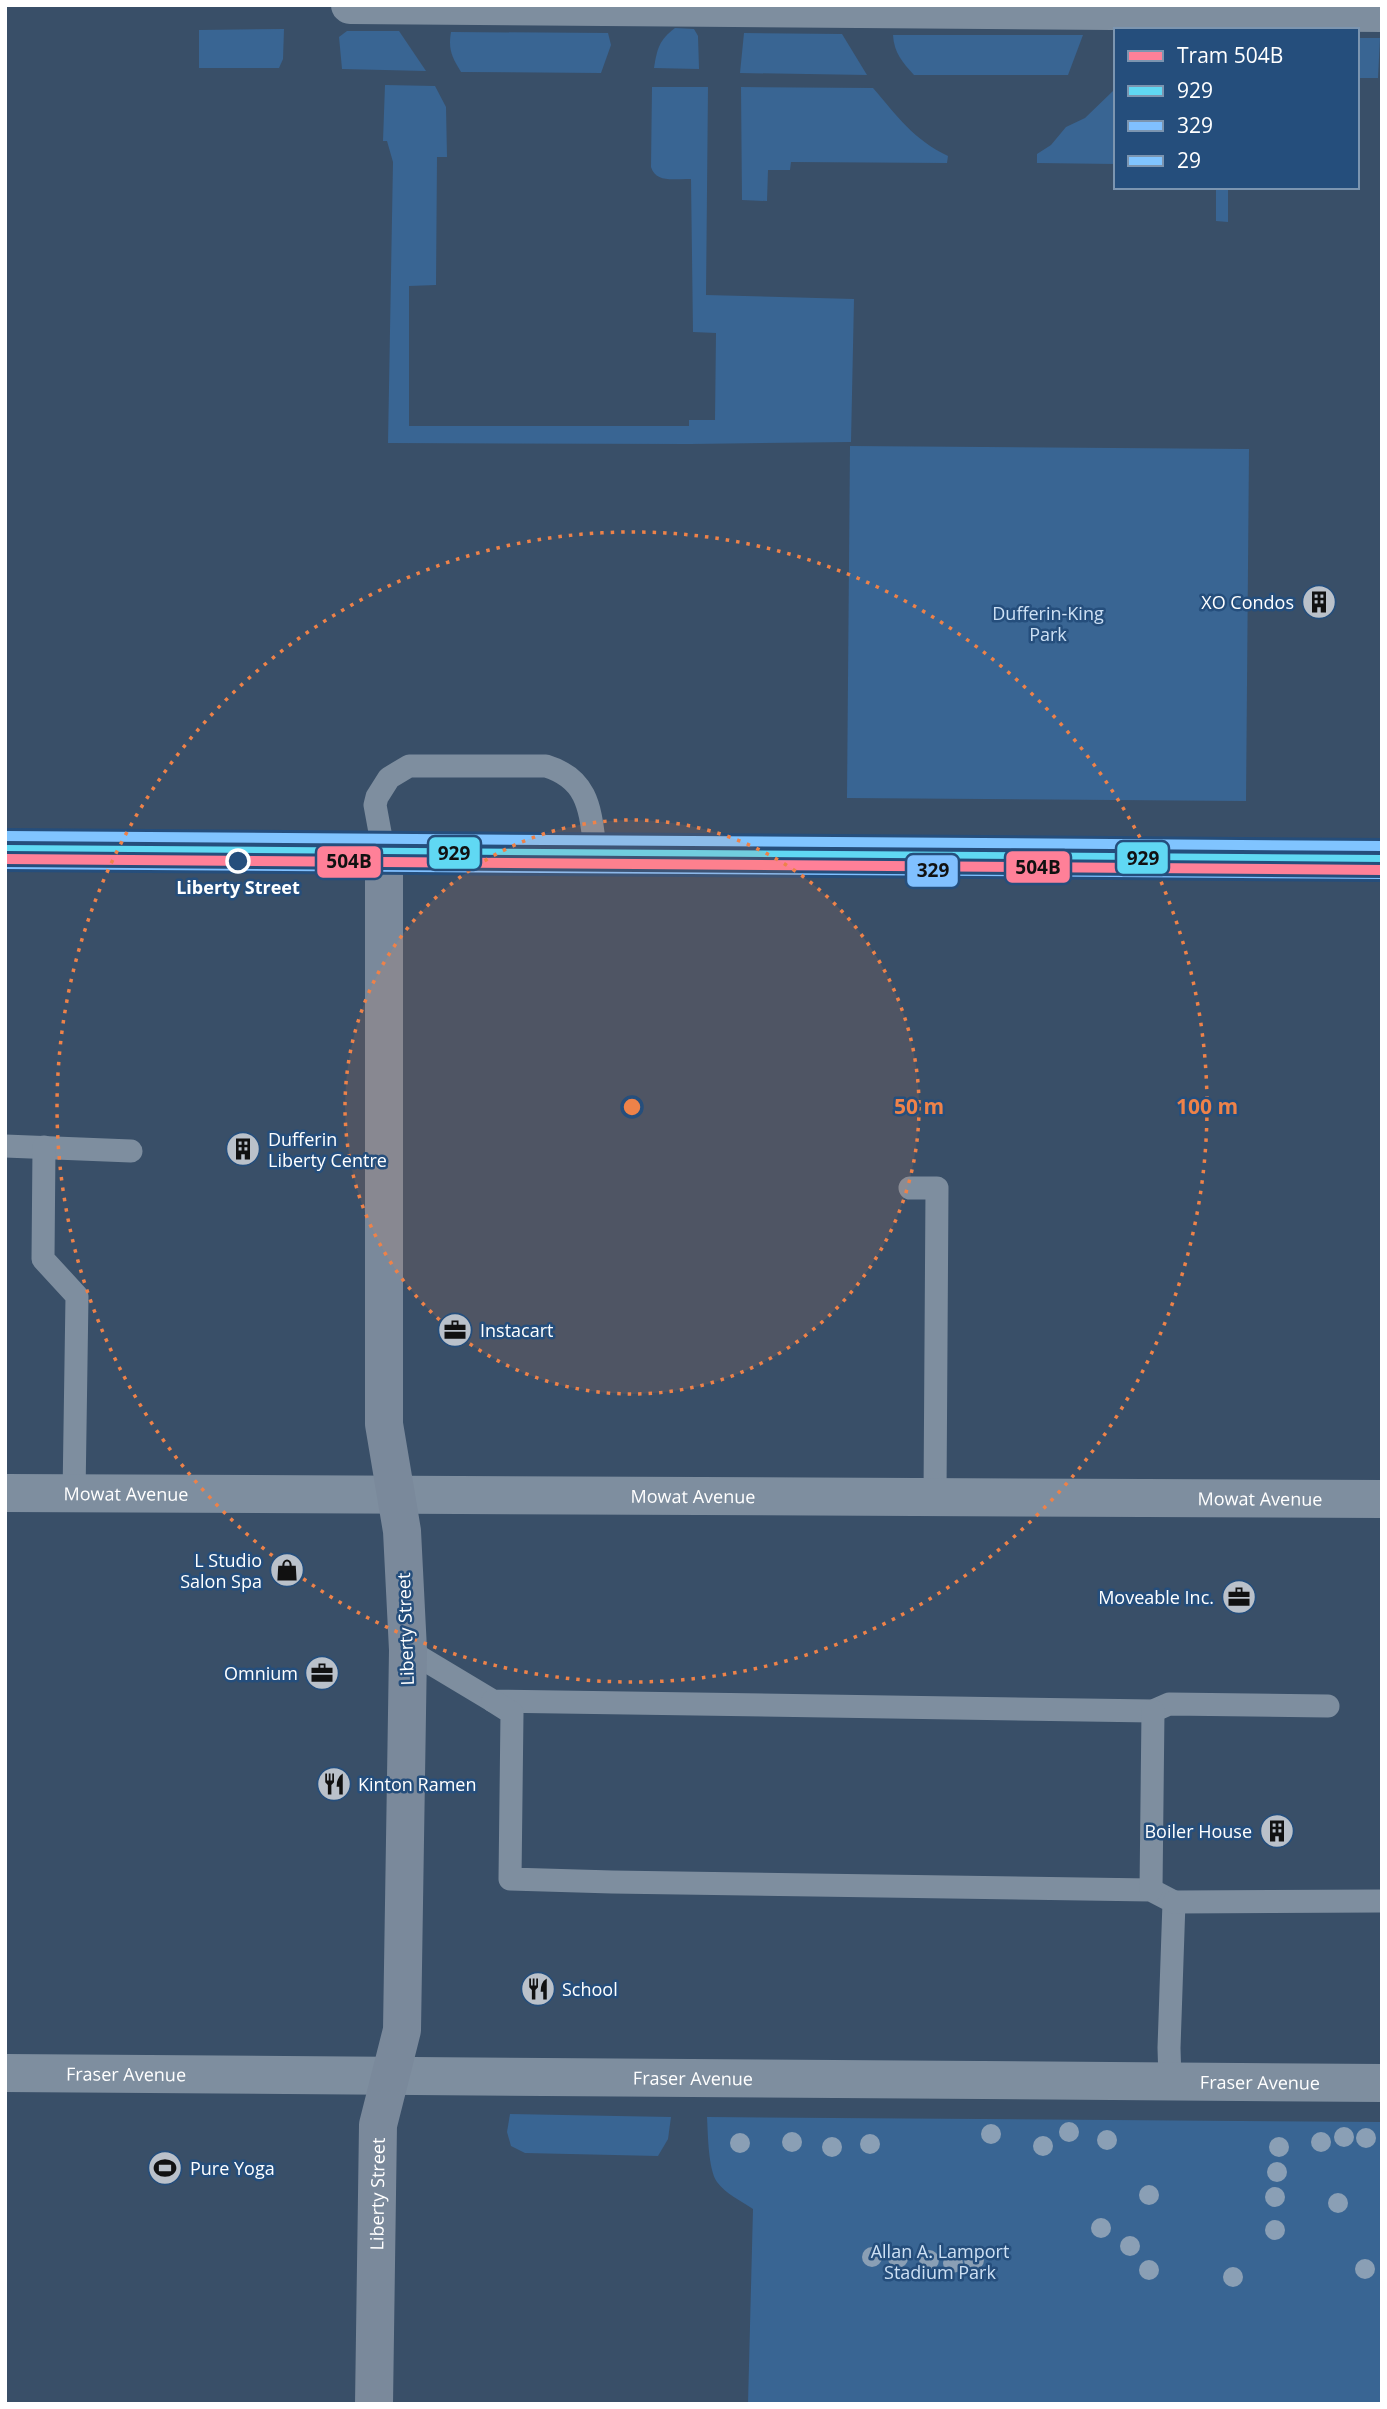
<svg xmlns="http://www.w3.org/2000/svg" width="1387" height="2409" font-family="'Open Sans',sans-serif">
	<rect width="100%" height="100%" fill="#394f68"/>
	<g fill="#396593">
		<path d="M 675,28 L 694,29 L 698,36 L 699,69 L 654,68 C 657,49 659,40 675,28 Z"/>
		<path d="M 284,29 L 283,59 L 279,68 L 199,68 L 199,30 Z"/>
		<path d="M 347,31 L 399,31 L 426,71 L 342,69 L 339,37 Z"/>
		<path d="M 451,32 L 608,33 L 611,45 L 601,73 L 461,72 C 452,57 448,50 451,32 Z"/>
		<path d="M 744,33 L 842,34 L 867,75 L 740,73 Z"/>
		<path d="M 893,35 L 1083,35 L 1068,75 L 914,75 C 903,63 894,53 893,35 Z"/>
		<path d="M 1380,38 L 1378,78 L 1357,78 L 1357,38 Z"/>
		<path d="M 385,85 L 435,86 L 446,107 L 447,157 L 437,157 L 436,285 L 409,286 L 409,426 L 689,426 L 689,420 L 715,420 L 716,333 L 693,332 L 691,179 C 676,178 656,184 651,167 L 652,87 L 708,87 L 706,295 L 854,299 L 851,442 L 690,444 L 388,443 L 393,162 L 387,141 L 383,141 Z"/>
		<path d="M 741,87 L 873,88 C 898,117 913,139 948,156 L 947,163 L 791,162 L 790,170 L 768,170 L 767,201 L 742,200 Z"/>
		<path d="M 1113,91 L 1116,91 L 1116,164 L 1037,163 L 1037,154 L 1051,145 L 1066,127 L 1085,118 Z"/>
		<path d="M 1216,187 L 1228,187 L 1228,222 L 1216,221 Z"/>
		<path d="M 850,446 L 1249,449 L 1246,801 L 847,798 Z"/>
		<path d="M 510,2114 L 671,2117 L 668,2139 L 658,2156 L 525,2153 L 511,2146 L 507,2132 Z"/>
		<path d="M 707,2117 L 1382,2122 L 1382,2404 L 748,2404 L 753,2209 C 741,2201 726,2194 717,2182 C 708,2169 708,2133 707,2117 Z"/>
	</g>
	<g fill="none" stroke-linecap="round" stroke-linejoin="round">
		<g stroke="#7e8e9f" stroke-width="23">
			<path d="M 384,854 L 375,805 L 377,797 L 389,778 L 409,766 L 546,766 C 592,780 590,815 596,855"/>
			<path d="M 5,1146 L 131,1151"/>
			<path d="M 44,1147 L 43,1259 L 77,1296 L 74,1495"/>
			<path d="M 910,1188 L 937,1188 L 935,1497"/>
			<path d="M 408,1650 L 493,1701 L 1153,1711 L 1169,1704 L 1328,1706"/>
			<path d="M 493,1701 L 512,1713 L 510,1879 L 612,1882 L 1151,1890 L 1174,1902 L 1169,2048 L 1170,2081"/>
			<path d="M 1151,1890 L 1153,1711"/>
			<path d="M 1174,1902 L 1382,1901"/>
		</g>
		<g stroke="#7e8e9f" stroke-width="38">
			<path d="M 350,5 L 1382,13"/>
			<path id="s1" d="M 5,1493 L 1382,1499"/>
			<path id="s2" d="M 5,2073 L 1382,2083"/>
		</g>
		<g stroke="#7a899b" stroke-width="38">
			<path d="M 5,850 L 1382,860"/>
			<path id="s3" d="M 374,2404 L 378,2125 L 402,2030 L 408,1650 L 402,1531 L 384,1424 L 384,854"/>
		</g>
		<g stroke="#254e7c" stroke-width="16">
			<path id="bus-1" d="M 5,850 L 1382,860"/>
		</g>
		<g stroke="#254e7c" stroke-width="16">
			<path id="bus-2" d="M 5,864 L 1382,874"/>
		</g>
		<g stroke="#254e7c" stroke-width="16">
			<path id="bus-3" d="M 5,836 L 1382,846"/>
		</g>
		<use href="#bus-1" stroke="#60d8f3" stroke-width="10"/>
		<use href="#bus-2" stroke="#80c0ff" stroke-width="10"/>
		<use href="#bus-3" stroke="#80c4ff" stroke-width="10"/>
		<g stroke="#254e7c" stroke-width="16">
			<path id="tram-1" d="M 5,859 L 1382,870"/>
		</g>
		<use href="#tram-1" stroke="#ff8098" stroke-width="10"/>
	</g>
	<g fill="#8a9fb5">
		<circle cx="1069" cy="2132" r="10"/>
		<circle cx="991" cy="2134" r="10"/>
		<circle cx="1344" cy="2137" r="10"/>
		<circle cx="1366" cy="2138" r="10"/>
		<circle cx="1107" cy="2140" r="10"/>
		<circle cx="792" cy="2142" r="10"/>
		<circle cx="1321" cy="2142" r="10"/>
		<circle cx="740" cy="2143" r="10"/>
		<circle cx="870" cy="2144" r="10"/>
		<circle cx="1043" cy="2146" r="10"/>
		<circle cx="832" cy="2147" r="10"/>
		<circle cx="1279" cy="2147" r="10"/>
		<circle cx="1277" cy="2172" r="10"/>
		<circle cx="1149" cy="2195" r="10"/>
		<circle cx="1275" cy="2197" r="10"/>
		<circle cx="1338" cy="2203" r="10"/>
		<circle cx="1101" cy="2228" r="10"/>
		<circle cx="1275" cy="2230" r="10"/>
		<circle cx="1130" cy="2246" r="10"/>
		<circle cx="872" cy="2257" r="10"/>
		<circle cx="898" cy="2258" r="10"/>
		<circle cx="929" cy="2260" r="10"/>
		<circle cx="974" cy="2260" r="10"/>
		<circle cx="953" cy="2263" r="10"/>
		<circle cx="1365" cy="2269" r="10"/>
		<circle cx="1149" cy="2270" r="10"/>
		<circle cx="1233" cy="2277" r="10"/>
	</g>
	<circle cx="632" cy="1107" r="287" fill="#ee8249" fill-opacity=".12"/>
	<g fill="none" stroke="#ee8249" stroke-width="3.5" stroke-dasharray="3.5 7">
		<circle cx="632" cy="1107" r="287"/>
		<circle cx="632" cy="1107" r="575"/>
	</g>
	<defs>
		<g id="building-disc" transform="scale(1.75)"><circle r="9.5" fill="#bac1ca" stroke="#254e7c"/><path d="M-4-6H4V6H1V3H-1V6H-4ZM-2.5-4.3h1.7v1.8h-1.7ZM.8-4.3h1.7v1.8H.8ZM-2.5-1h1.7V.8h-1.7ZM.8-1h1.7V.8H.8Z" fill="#111"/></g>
		<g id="office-disc" transform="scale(1.75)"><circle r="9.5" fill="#bac1ca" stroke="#254e7c"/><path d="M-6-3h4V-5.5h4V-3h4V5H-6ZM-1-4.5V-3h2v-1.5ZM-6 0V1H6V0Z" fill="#111"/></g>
		<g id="shop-disc" transform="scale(1.75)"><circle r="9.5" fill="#bac1ca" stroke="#254e7c"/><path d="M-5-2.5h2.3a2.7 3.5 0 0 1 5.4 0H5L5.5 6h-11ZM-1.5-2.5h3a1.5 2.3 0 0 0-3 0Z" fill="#111"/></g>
		<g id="restaurant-disc" transform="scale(1.75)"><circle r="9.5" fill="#bac1ca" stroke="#254e7c"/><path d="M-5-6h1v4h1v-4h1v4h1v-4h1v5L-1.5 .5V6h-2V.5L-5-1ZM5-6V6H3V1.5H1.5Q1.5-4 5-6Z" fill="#111"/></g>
		<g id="stadium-disc" transform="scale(1.75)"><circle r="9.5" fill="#bac1ca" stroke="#254e7c"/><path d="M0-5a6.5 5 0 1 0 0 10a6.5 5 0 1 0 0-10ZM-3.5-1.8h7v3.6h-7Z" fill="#111"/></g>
	</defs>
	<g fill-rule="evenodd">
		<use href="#building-disc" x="1319" y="602"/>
		<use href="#building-disc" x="243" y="1149"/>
		<use href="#office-disc" x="455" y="1330"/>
		<use href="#shop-disc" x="287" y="1570"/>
		<use href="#office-disc" x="1239" y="1597"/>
		<use href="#office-disc" x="322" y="1673"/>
		<use href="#restaurant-disc" x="334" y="1784"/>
		<use href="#building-disc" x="1277" y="1831"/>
		<use href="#restaurant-disc" x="538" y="1989"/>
		<use href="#stadium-disc" x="165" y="2168"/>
	</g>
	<circle fill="#254e7c" stroke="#fff" stroke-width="3.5" cx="238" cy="861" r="11"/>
	<g text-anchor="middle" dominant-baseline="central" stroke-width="5" stroke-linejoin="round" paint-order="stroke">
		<g font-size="18" fill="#fff" stroke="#254e7c" text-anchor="end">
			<text x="1294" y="602">XO Condos</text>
			<text x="268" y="1139" text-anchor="start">Dufferin<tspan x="268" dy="21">Liberty Centre</tspan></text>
			<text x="480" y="1330" text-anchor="start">Instacart</text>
			<text x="262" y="1560">L Studio<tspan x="262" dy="21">Salon Spa</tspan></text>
			<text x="1214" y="1597">Moveable Inc.</text>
			<text x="298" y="1673">Omnium</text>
			<text x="358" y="1784" text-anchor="start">Kinton Ramen</text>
			<text x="1252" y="1831">Boiler House</text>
			<text x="562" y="1989" text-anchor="start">School</text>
			<text x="190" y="2168" text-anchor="start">Pure Yoga</text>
		</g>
		<g font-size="18" fill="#cde0f4" stroke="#254e7c">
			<text x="1048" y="613">Dufferin-King<tspan x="1048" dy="21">Park</tspan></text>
			<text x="940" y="2251">Allan A. Lamport<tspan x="940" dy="21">Stadium Park</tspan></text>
		</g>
		<g font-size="18" font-weight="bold" fill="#fff" stroke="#254e7c">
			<text x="238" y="887">Liberty Street</text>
		</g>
		<g font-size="18" fill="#fff" stroke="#254e7c">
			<text stroke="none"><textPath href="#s1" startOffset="121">Mowat Avenue</textPath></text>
			<text stroke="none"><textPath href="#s1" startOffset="688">Mowat Avenue</textPath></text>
			<text stroke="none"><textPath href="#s1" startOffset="1255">Mowat Avenue</textPath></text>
			<text transform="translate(405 1629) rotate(-92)">Liberty Street</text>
			<text stroke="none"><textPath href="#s2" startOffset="121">Fraser Avenue</textPath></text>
			<text stroke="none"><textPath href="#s2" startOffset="688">Fraser Avenue</textPath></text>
			<text stroke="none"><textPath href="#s2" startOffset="1255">Fraser Avenue</textPath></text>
			<text stroke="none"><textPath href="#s3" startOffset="210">Liberty Street</textPath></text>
		</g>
	</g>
	<circle cx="632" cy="1107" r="10" fill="#ee8249" stroke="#254e7c" stroke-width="3.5"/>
	<g font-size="21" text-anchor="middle" font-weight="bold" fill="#ee8249" stroke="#254e7c" stroke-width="5" stroke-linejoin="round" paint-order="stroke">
		<text x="919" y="1114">50 m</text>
		<text x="1207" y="1114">100 m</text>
	</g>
	<g stroke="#254e7c" stroke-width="2.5">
		<rect x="428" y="836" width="53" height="34" rx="7" fill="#60d8f3"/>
		<rect x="1116" y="841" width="53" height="34" rx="7" fill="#60d8f3"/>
		<rect x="316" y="845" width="66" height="34" rx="7" fill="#ff8098"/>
		<rect x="1005" y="850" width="66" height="34" rx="7" fill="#ff8098"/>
		<rect x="906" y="854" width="53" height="34" rx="7" fill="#80c0ff"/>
	</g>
	<g font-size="19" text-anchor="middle" font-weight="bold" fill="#111">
		<text x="454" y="860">929</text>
		<text x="1143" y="865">929</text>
		<text x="349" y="868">504B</text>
		<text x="1038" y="874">504B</text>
		<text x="933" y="877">329</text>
	</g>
	<rect width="1387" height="2409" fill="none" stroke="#ffffff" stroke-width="14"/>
	<rect x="1114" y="28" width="245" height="161" fill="#254e7c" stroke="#7c95b0" stroke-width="2"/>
	<rect x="1128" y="51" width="35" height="10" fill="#ff8098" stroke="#7c95b0" stroke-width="2"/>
	<text x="1177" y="63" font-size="21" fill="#ffffff">Tram 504B</text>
	<rect x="1128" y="86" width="35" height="10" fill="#60d8f3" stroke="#7c95b0" stroke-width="2"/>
	<text x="1177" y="98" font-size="21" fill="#ffffff">929</text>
	<rect x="1128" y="121" width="35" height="10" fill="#80c0ff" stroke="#7c95b0" stroke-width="2"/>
	<text x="1177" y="133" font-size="21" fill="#ffffff">329</text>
	<rect x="1128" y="156" width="35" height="10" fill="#80c4ff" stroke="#7c95b0" stroke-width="2"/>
	<text x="1177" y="168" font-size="21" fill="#ffffff">29</text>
</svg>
